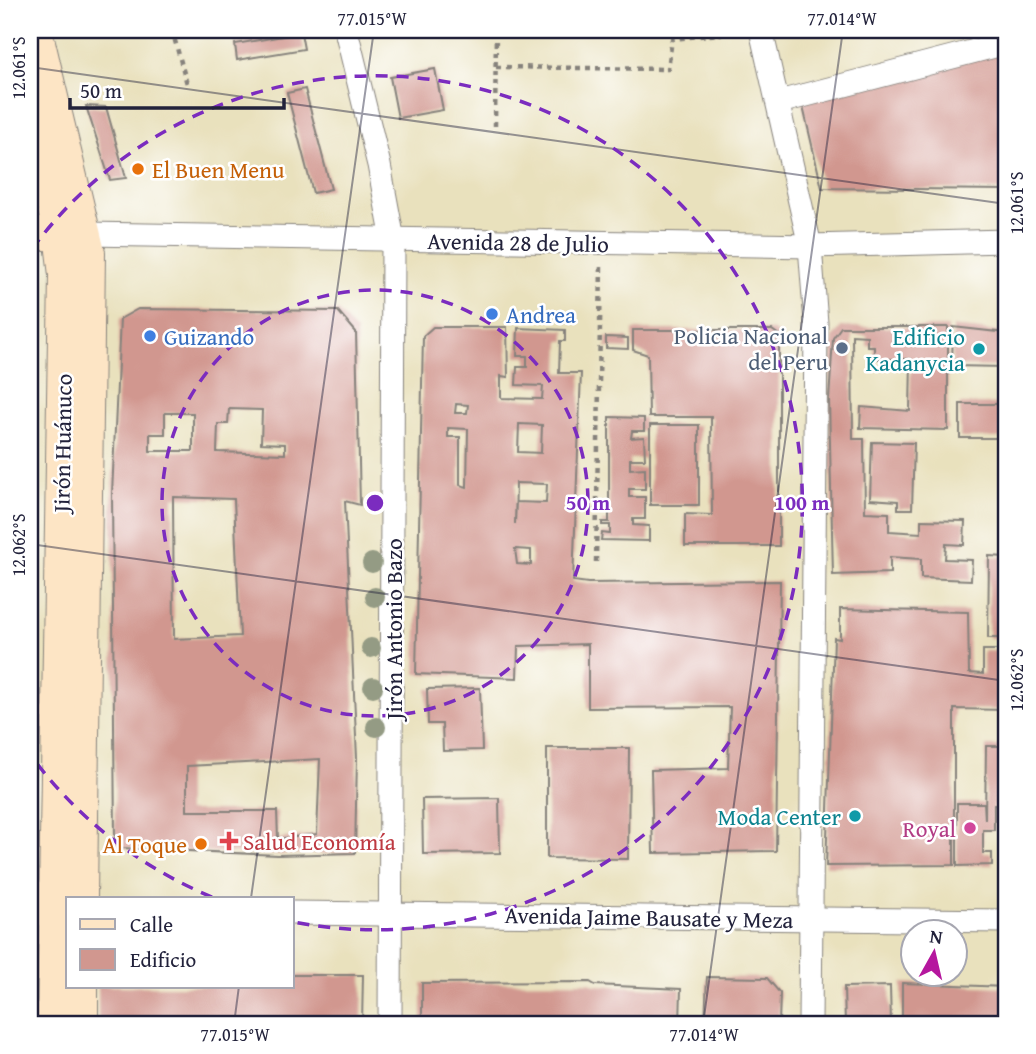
<svg xmlns="http://www.w3.org/2000/svg" width="1036" height="1054" font-family="'Gentium Book Plus',serif">
	<rect width="100%" height="100%" fill="#fff"/>
	<filter id="ink" filterUnits="userSpaceOnUse"><feTurbulence type="fractalNoise" baseFrequency=".0143" numOctaves="2"/><feDisplacementMap in="SourceGraphic" scale="14" xChannelSelector="R" yChannelSelector="G"/><feConvolveMatrix kernelMatrix="1 2 1 2 8 2 1 2 1" color-interpolation-filters="sRGB"/></filter>
	<filter id="wash" filterUnits="userSpaceOnUse"><feTurbulence type="fractalNoise" baseFrequency=".00686" numOctaves="4" result="noise"/><feDisplacementMap in="SourceGraphic" scale="28" xChannelSelector="R" yChannelSelector="G"/><feGaussianBlur stdDeviation="1.57" result="paint"/><feColorMatrix in="noise" values="0 0 0 0 0 0 0 0 0 0 0 0 0 0 0 0 0 1.4 0 .05"/><feComposite in="paint" operator="in"/></filter>
	<g filter="url(#wash)">
		<rect width="100%" height="100%" fill="#e9e1bd"/>
		<g id="blocks">
			<g fill="#d1978f" fill-rule="evenodd">
				<path d="M 301,33 L 304,49 L 237,60 L 235,44 Z"/>
				<path d="M 1006,45 L 1006,190 L 822,188 L 801,98 Z"/>
				<path d="M 435,69 L 443,110 L 398,118 L 390,77 Z"/>
				<path d="M 305,89 L 331,189 L 313,193 L 287,93 Z"/>
				<path d="M 86,106 L 106,107 L 126,178 L 110,180 Z"/>
				<path d="M 138,309 L 338,311 L 356,332 L 360,505 L 345,501 L 357,758 L 355,853 L 278,855 L 121,848 L 115,841 L 112,494 L 120,319 ZM 229,409 L 262,410 L 261,443 L 285,444 L 285,454 L 217,452 L 218,424 L 228,424 ZM 165,413 L 193,413 L 193,451 L 150,451 L 150,434 L 165,434 ZM 173,497 L 234,499 L 240,636 L 174,639 ZM 320,759 L 317,834 L 278,839 L 277,811 L 187,811 L 187,766 Z"/>
				<path d="M 433,327 L 507,327 L 508,377 L 501,376 L 501,398 L 542,399 L 543,386 L 516,385 L 517,367 L 527,367 L 527,356 L 517,356 L 518,328 L 565,330 L 565,341 L 560,341 L 559,373 L 581,373 L 573,581 L 588,583 L 780,581 L 776,851 L 653,853 L 651,770 L 728,768 L 730,707 L 588,708 L 588,644 L 518,646 L 517,678 L 416,674 L 423,336 ZM 456,404 L 468,405 L 467,413 L 455,413 ZM 519,424 L 542,425 L 541,453 L 518,452 ZM 448,428 L 468,429 L 467,487 L 460,485 L 460,437 L 448,437 ZM 516,483 L 547,484 L 546,503 L 516,502 L 515,524 ZM 515,549 L 531,550 L 531,565 L 517,564 Z"/>
				<path d="M 841,327 L 948,327 L 948,430 L 860,428 L 861,407 L 910,411 L 911,359 L 874,359 L 874,346 L 867,346 L 867,336 L 852,335 L 853,439 L 864,439 L 865,512 L 889,513 L 889,531 L 921,533 L 921,520 L 965,521 L 964,545 L 946,544 L 945,559 L 972,560 L 971,580 L 921,578 L 921,559 L 890,557 L 890,573 L 833,575 L 829,400 L 833,338 Z"/>
				<path d="M 953,327 L 1006,333 L 1006,367 L 952,366 Z"/>
				<path d="M 633,330 L 772,330 L 779,335 L 779,546 L 685,546 L 685,514 L 712,515 L 711,417 L 649,417 L 648,355 L 633,350 Z"/>
				<path d="M 606,337 L 628,338 L 628,349 L 606,348 Z"/>
				<rect x="960" y="404" width="43" height="34"/>
				<path d="M 609,417 L 644,418 L 644,431 L 632,431 L 631,438 L 644,437 L 645,459 L 630,459 L 630,469 L 645,468 L 645,489 L 629,489 L 629,497 L 645,497 L 645,519 L 633,519 L 633,525 L 649,526 L 649,541 L 601,540 L 602,533 L 610,534 L 610,525 L 602,525 L 602,522 L 609,522 Z"/>
				<rect x="650" y="425" width="49" height="80"/>
				<path d="M 872,442 L 914,443 L 912,509 L 898,509 L 898,501 L 870,499 Z"/>
				<path d="M 989,556 L 1006,557 L 1006,638 L 988,638 Z"/>
				<path d="M 840,609 L 968,612 L 969,673 L 983,674 L 983,650 L 1006,650 L 1006,710 L 954,709 L 954,865 L 826,866 L 834,638 L 840,639 Z"/>
				<path d="M 480,688 L 482,750 L 443,751 L 442,724 L 428,724 L 427,689 Z"/>
				<path d="M 986,746 L 1004,746 L 1002,805 L 994,805 L 994,830 L 983,830 L 983,853 L 992,853 L 992,865 L 957,866 L 957,803 L 984,803 L 985,820 Z"/>
				<path d="M 547,748 L 629,748 L 628,859 L 547,858 Z"/>
				<path d="M 499,798 L 500,853 L 423,854 L 422,799 Z"/>
				<path d="M 292,975 L 363,975 L 362,1024 L 98,1024 L 98,986 L 292,986 Z"/>
				<path d="M 707,977 L 767,978 L 780,993 L 779,1024 L 705,1024 Z"/>
				<path d="M 590,982 L 595,985 L 681,989 L 680,1024 L 422,1024 L 422,983 Z"/>
				<path d="M 902,983 L 1006,987 L 1006,1024 L 902,1024 Z"/>
				<path d="M 890,986 L 891,1024 L 845,1024 L 844,987 Z"/>
			</g>
		</g>
	</g>
	<g filter="url(#ink)">
		<use href="#blocks" fill-opacity="0" stroke="#86827c" stroke-width="2"/>
		<g fill="none" stroke-linecap="round" stroke-linejoin="round">
			<g stroke="#86827c" stroke-width="25">
				<g id="street">
					<path d="M 346,30 L 379,165 L 393,240 L 390,1024"/>
					<path d="M 761,30 L 810,246 L 816,323 L 810,1024"/>
					<path d="M 779,102 L 1006,43"/>
					<path d="M 87,234 L 810,246 L 1006,241"/>
					<path d="M 292,913 L 1006,921"/>
				</g>
			</g>
			<g stroke="#86827c" stroke-width="34">
				<g id="secondary">
					<path d="M 36,30 L 89,253 L 81,898"/>
					<path d="M 30,117 L 60,234 L 65,275 L 53,1024"/>
					<path d="M 30,234 L 78,234"/>
					<path d="M 82,1024 L 82,986"/>
				</g>
			</g>
			<g stroke="#86827c" stroke-width="4.5" stroke-dasharray="5 5" stroke-linecap="butt">
				<path d="M 172,30 L 187,84"/>
				<path d="M 496,67 L 668,69 L 672,39 L 738,32"/>
				<path d="M 495,126 L 496,30"/>
				<path d="M 596,562 L 601,265"/>
				<path d="M 1002,895 L 1006,742"/>
			</g>
			<use href="#street" stroke="#fff" stroke-width="23"/>
			<use href="#secondary" stroke="#fde5c5" stroke-width="32"/>
		</g>
		<g fill="#949b84">
			<circle cx="372" cy="563" r="10"/>
			<circle cx="375" cy="597" r="10"/>
			<circle cx="371" cy="648" r="10"/>
			<circle cx="373" cy="687" r="10"/>
			<circle cx="376" cy="727" r="10"/>
		</g>
	</g>
	<path fill="none" stroke="#22223b" stroke-width="2" stroke-opacity="0.45" d="M 30,67 L 1006,204M 30,544 L 1006,681M 251,898 L 374,30M 30,1021 L 54,1024M 234,1024 L 239,986M 703,1024 L 843,30"/>
	<g fill="none" stroke="#7b2cbf" stroke-width="3.5" stroke-dasharray="12 9">
		<circle cx="375" cy="503" r="213"/>
		<path d="M212 897A427 427 0 0 1 32 757M32 249A427 427 0 1 1 294 922"/>
	</g>
	<g fill="#e8710a" stroke="#fff" stroke-width="2.5">
		<circle cx="138" cy="169" r="7"/>
		<circle cx="201" cy="844" r="7"/>
	</g>
	<g fill="#3f7fe0" stroke="#fff" stroke-width="2.5">
		<circle cx="492" cy="314" r="7"/>
		<circle cx="150" cy="336" r="7"/>
	</g>
	<circle fill="#5c6f8a" stroke="#fff" stroke-width="2.5" cx="842" cy="348" r="7"/>
	<g fill="#0f9aa8" stroke="#fff" stroke-width="2.5">
		<circle cx="979" cy="349" r="7"/>
		<circle cx="855" cy="816" r="7"/>
	</g>
	<circle fill="#d1479c" stroke="#fff" stroke-width="2.5" cx="970" cy="828" r="7"/>
	<path fill="#e0444e" stroke="#fff" stroke-width="2.5" d="M225.5 830.5h7v7h7v7h-7v7h-7v-7h-7v-7h7z"/>
	<g text-anchor="middle" dominant-baseline="central" stroke-width="5" stroke-linejoin="round" paint-order="stroke">
		<g font-size="23" fill="#c56008" stroke="#fff" text-anchor="start">
			<text x="152" y="169">El Buen Menu</text>
			<text x="187" y="844" text-anchor="end">Al Toque</text>
		</g>
		<g font-size="23" fill="#22223b" stroke="#fff">
			<text transform="translate(518 242) rotate(1)">Avenida 28 de Julio</text>
			<text transform="translate(62 443) rotate(-89)">Jirón Huánuco</text>
			<text transform="translate(393 629) rotate(-90)">Jirón Antonio Bazo</text>
			<text transform="translate(649 917) rotate(1)">Avenida Jaime Bausate y Meza</text>
		</g>
		<g font-size="23" fill="#366cbe" stroke="#fff" text-anchor="start">
			<text x="506" y="314">Andrea</text>
			<text x="164" y="336">Guizando</text>
		</g>
		<g font-size="23" fill="#4e5e75" stroke="#fff" text-anchor="end">
			<text x="828" y="335">Policia Nacional<tspan x="828" dy="26">del Peru</tspan></text>
		</g>
		<g font-size="23" fill="#0d838f" stroke="#fff" text-anchor="end">
			<text x="965" y="336">Edificio<tspan x="965" dy="26">Kadanycia</tspan></text>
			<text x="841" y="816">Moda Center</text>
		</g>
		<g font-size="23" fill="#b23c85" stroke="#fff" text-anchor="end">
			<text x="956" y="828">Royal</text>
		</g>
		<g font-size="23" fill="#be3a42" stroke="#fff" text-anchor="start">
			<text x="243" y="841">Salud Economía</text>
		</g>
	</g>
	<circle cx="375" cy="503" r="10" fill="#7b2cbf" stroke="#fff" stroke-width="3.5"/>
	<g font-size="21" text-anchor="middle" font-weight="bold" fill="#7b2cbf" stroke="#fff" stroke-width="5" stroke-linejoin="round" paint-order="stroke">
		<text x="588" y="510">50 m</text>
		<text x="802" y="510">100 m</text>
	</g>
	<rect width="1036" height="1054" fill="none" stroke="#fff" stroke-width="77"/>
	<rect x="66" y="897" width="228" height="91" fill="#ffffff" stroke="#a7a7b1" stroke-width="2"/>
	<rect x="80" y="919" width="35" height="10" fill="#fde5c5" stroke="#a7a7b1" stroke-width="2"/>
	<text x="130" y="932" font-size="21" fill="#22223b">Calle</text>
	<rect x="80" y="949" width="35" height="21" fill="#d1978f" stroke="#a7a7b1" stroke-width="2"/>
	<text x="130" y="967" font-size="21" fill="#22223b">Edificio</text>
	<g transform="translate(934 953) rotate(8)"><circle r="33" fill="#ffffff" stroke="#a7a7b1" stroke-width="2"/>
	<path d="M0-5L12 26L0 18L-12 26Z" fill="#b5179e"/>
	<text y="-10" font-size="19" font-weight="bold" text-anchor="middle" fill="#22223b">N</text>
	</g>
	<path d="M70 98v10h214v-10" fill="none" stroke="#22223b" stroke-width="3.5"/>
	<text x="80" y="98" font-size="21" fill="#22223b" stroke="#ffffff" stroke-width="5" paint-order="stroke">50 m</text>
	<rect x="38" y="38" width="960" height="978" fill="none" stroke="#22223b" stroke-width="2.5"/>
	<g font-size="18" text-anchor="middle" fill="#22223b">
		<text x="372" y="25">77.015°W</text>
		<text x="842" y="25">77.014°W</text>
		<text transform="translate(19 68) rotate(-90)" y="6">12.061°S</text>
		<text transform="translate(1017 203) rotate(-90)" y="6">12.061°S</text>
		<text transform="translate(19 545) rotate(-90)" y="6">12.062°S</text>
		<text transform="translate(1017 680) rotate(-90)" y="6">12.062°S</text>
		<text x="235" y="1041">77.015°W</text>
		<text x="704" y="1041">77.014°W</text>
	</g>
</svg>
